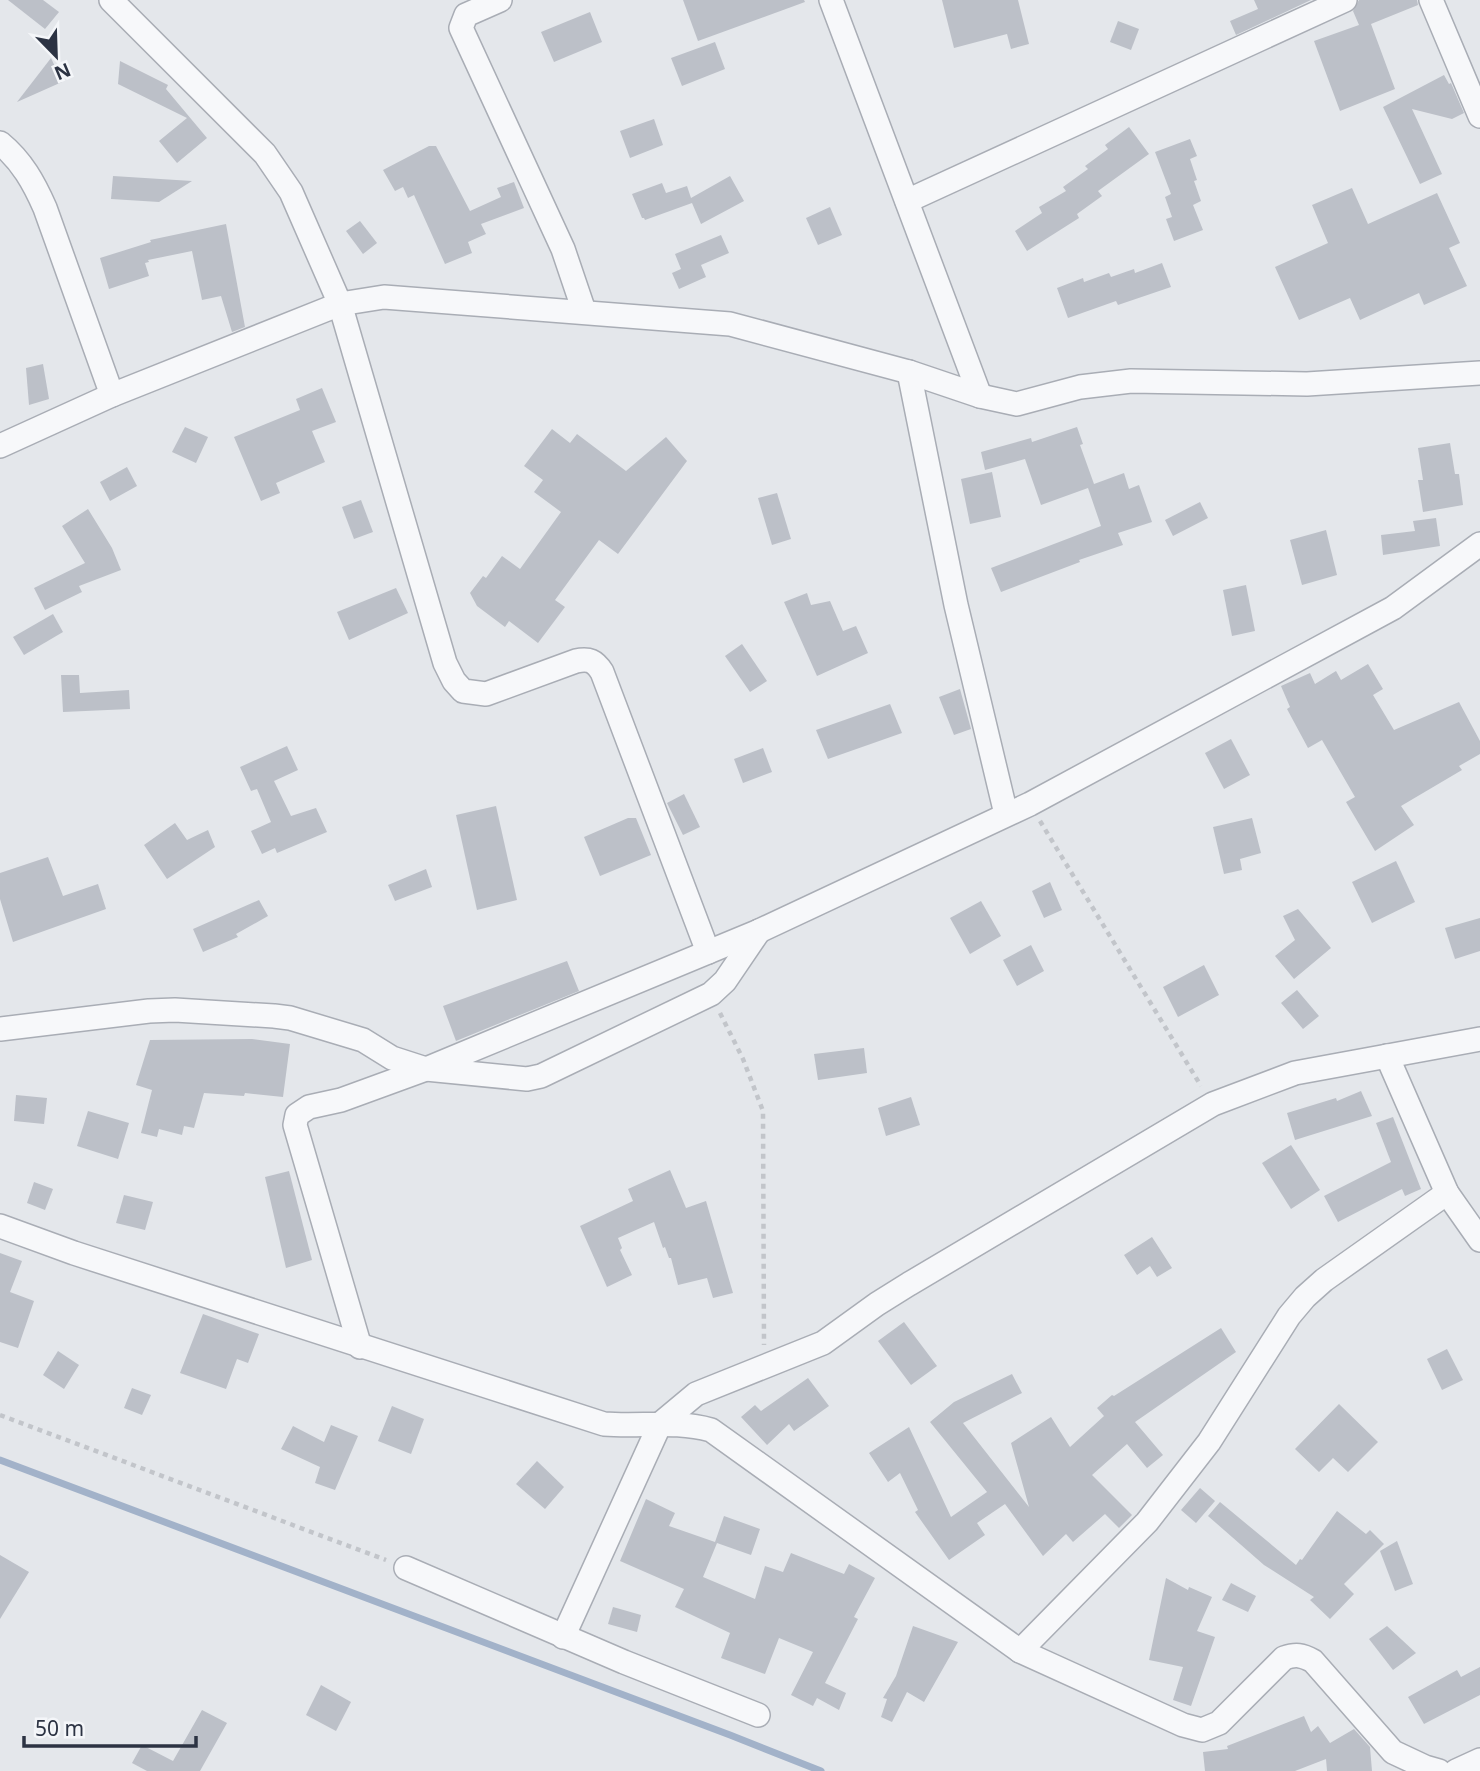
<svg xmlns="http://www.w3.org/2000/svg" width="1480" height="1771" font-family="'Noto Sans',sans-serif">
	<rect width="100%" height="100%" fill="#e4e7eb"/>
	<g fill="none" stroke-linecap="round" stroke-linejoin="round">
		<path stroke="#a2b2c9" stroke-width="7" d="M 0,1460 L 730,1735 L 821,1771"/>
	</g>
	<g fill="#bcc0c8">
		<path d="M 8,0 L 43,0 L 59,12 L 45,29 Z"/>
		<path d="M 683,0 L 804,0 L 805,2 L 698,41 Z"/>
		<path d="M 942,0 L 1018,0 L 1029,44 L 1011,49 L 1007,34 L 954,48 Z"/>
		<path d="M 1254,0 L 1311,0 L 1236,35 L 1230,21 L 1258,9 Z"/>
		<path d="M 1359,0 L 1417,0 L 1418,5 L 1371,24 L 1395,89 L 1340,111 L 1314,41 L 1359,25 L 1353,11 Z"/>
		<path d="M 590,12 L 602,42 L 554,62 L 541,32 Z"/>
		<path d="M 1118,21 L 1139,29 L 1131,50 L 1110,42 Z"/>
		<path d="M 715,42 L 725,69 L 682,86 L 671,58 Z"/>
		<path d="M 51,58 L 62,82 L 17,102 Z"/>
		<path d="M 120,61 L 168,85 L 166,89 L 207,138 L 177,163 L 159,141 L 187,118 L 118,84 Z"/>
		<path d="M 1444,75 L 1449,84 L 1451,83 L 1464,113 L 1452,119 L 1412,109 L 1442,174 L 1420,184 L 1383,107 Z"/>
		<path d="M 654,119 L 663,145 L 630,158 L 620,131 Z"/>
		<path d="M 1129,127 L 1149,154 L 1098,191 L 1102,196 L 1077,214 L 1079,218 L 1027,251 L 1015,231 L 1042,213 L 1039,207 L 1066,191 L 1063,187 L 1088,169 L 1085,166 L 1108,149 L 1105,145 Z"/>
		<path d="M 1190,139 L 1197,156 L 1190,159 L 1197,180 L 1194,181 L 1201,201 L 1193,205 L 1203,230 L 1174,241 L 1166,219 L 1172,217 L 1165,197 L 1171,194 L 1155,152 Z"/>
		<path d="M 429,146 L 436,146 L 470,211 L 501,197 L 497,188 L 514,182 L 524,208 L 481,224 L 486,234 L 468,242 L 472,253 L 445,264 L 414,195 L 408,198 L 403,187 L 395,191 L 383,170 Z"/>
		<path d="M 113,176 L 192,181 L 159,202 L 111,199 Z"/>
		<path d="M 730,176 L 744,201 L 701,224 L 692,203 L 645,220 L 644,218 L 642,218 L 632,194 L 662,183 L 666,193 L 687,186 L 691,198 Z"/>
		<path d="M 1352,188 L 1368,224 L 1437,193 L 1460,243 L 1449,248 L 1467,286 L 1424,305 L 1419,293 L 1360,320 L 1350,298 L 1299,320 L 1275,267 L 1328,243 L 1312,205 Z"/>
		<path d="M 830,207 L 842,235 L 818,245 L 806,218 Z"/>
		<path d="M 360,221 L 377,243 L 363,254 L 346,231 Z"/>
		<path d="M 226,224 L 245,327 L 232,332 L 221,296 L 202,300 L 192,251 L 148,260 L 149,262 L 145,263 L 149,276 L 109,289 L 100,258 L 151,242 L 150,240 Z"/>
		<path d="M 721,235 L 729,253 L 701,265 L 706,277 L 679,289 L 672,273 L 681,269 L 675,254 Z"/>
		<path d="M 1162,263 L 1171,287 L 1118,305 L 1116,301 L 1068,318 L 1057,288 L 1083,278 L 1084,282 L 1109,273 L 1111,277 L 1134,269 L 1135,273 Z"/>
		<path d="M 43,364 L 49,399 L 29,405 L 26,368 Z"/>
		<path d="M 322,388 L 336,422 L 312,431 L 325,462 L 276,483 L 280,493 L 261,501 L 234,437 L 300,410 L 296,399 Z"/>
		<path d="M 185,427 L 208,437 L 196,463 L 172,452 Z"/>
		<path d="M 1077,427 L 1083,444 L 1080,445 L 1094,484 L 1124,473 L 1129,489 L 1139,485 L 1152,522 L 1118,533 L 1123,545 L 1079,560 L 1080,562 L 1001,592 L 991,568 L 1101,526 L 1088,488 L 1041,505 L 1025,459 L 985,470 L 981,452 L 1031,438 L 1032,442 Z"/>
		<path d="M 552,429 L 570,443 L 577,434 L 626,471 L 666,437 L 687,461 L 618,554 L 599,540 L 555,600 L 565,607 L 538,643 L 509,621 L 505,627 L 477,606 L 470,593 L 483,576 L 486,578 L 502,556 L 520,569 L 561,512 L 534,492 L 543,480 L 524,466 Z"/>
		<path d="M 1450,443 L 1455,474 L 1459,474 L 1463,505 L 1423,512 L 1418,480 L 1423,480 L 1418,448 Z"/>
		<path d="M 127,467 L 137,486 L 110,501 L 100,482 Z"/>
		<path d="M 992,472 L 1001,517 L 970,524 L 961,479 Z"/>
		<path d="M 777,493 L 791,539 L 772,545 L 758,498 Z"/>
		<path d="M 361,500 L 373,532 L 354,539 L 342,507 Z"/>
		<path d="M 1200,502 L 1208,518 L 1173,536 L 1165,520 Z"/>
		<path d="M 88,509 L 112,548 L 121,570 L 79,586 L 82,592 L 45,610 L 34,588 L 85,563 L 62,526 Z"/>
		<path d="M 1436,518 L 1440,546 L 1383,555 L 1381,535 L 1415,531 L 1413,521 Z"/>
		<path d="M 1326,530 L 1337,575 L 1302,585 L 1290,540 Z"/>
		<path d="M 1246,585 L 1255,631 L 1232,636 L 1223,590 Z"/>
		<path d="M 396,588 L 408,613 L 349,640 L 337,612 Z"/>
		<path d="M 807,593 L 811,605 L 830,601 L 843,631 L 856,626 L 868,653 L 817,676 L 784,602 Z"/>
		<path d="M 53,614 L 63,632 L 24,655 L 13,637 Z"/>
		<path d="M 742,644 L 767,681 L 750,692 L 725,656 Z"/>
		<path d="M 1368,664 L 1383,689 L 1373,695 L 1394,730 L 1459,702 L 1480,741 L 1480,754 L 1459,766 L 1462,770 L 1401,806 L 1414,825 L 1375,851 L 1346,802 L 1355,797 L 1322,740 L 1308,748 L 1287,709 L 1290,707 L 1281,686 L 1310,673 L 1315,684 L 1336,671 L 1341,680 Z"/>
		<path d="M 61,675 L 79,675 L 80,693 L 129,690 L 130,709 L 63,712 Z"/>
		<path d="M 960,689 L 971,729 L 954,735 L 939,697 Z"/>
		<path d="M 890,704 L 902,733 L 828,759 L 816,730 Z"/>
		<path d="M 1231,739 L 1250,775 L 1224,789 L 1205,753 Z"/>
		<path d="M 287,746 L 298,770 L 274,781 L 291,816 L 316,808 L 327,832 L 277,853 L 275,848 L 262,854 L 251,831 L 271,822 L 257,789 L 251,791 L 240,767 Z"/>
		<path d="M 763,748 L 772,772 L 743,783 L 734,759 Z"/>
		<path d="M 684,794 L 700,827 L 683,835 L 667,803 Z"/>
		<path d="M 496,806 L 517,900 L 477,910 L 456,815 Z"/>
		<path d="M 628,818 L 636,818 L 651,855 L 600,876 L 584,837 Z"/>
		<path d="M 1252,818 L 1261,853 L 1240,859 L 1242,870 L 1224,874 L 1213,827 Z"/>
		<path d="M 175,823 L 187,840 L 208,830 L 215,847 L 167,879 L 144,845 Z"/>
		<path d="M 48,857 L 63,896 L 98,884 L 106,909 L 13,942 L 0,899 L 0,873 Z"/>
		<path d="M 1396,861 L 1415,902 L 1372,923 L 1352,882 Z"/>
		<path d="M 426,869 L 432,887 L 395,901 L 388,885 Z"/>
		<path d="M 1050,882 L 1062,910 L 1044,918 L 1032,891 Z"/>
		<path d="M 259,900 L 268,916 L 236,934 L 238,937 L 203,952 L 193,929 Z"/>
		<path d="M 981,901 L 1001,936 L 970,954 L 950,918 Z"/>
		<path d="M 1298,909 L 1331,948 L 1294,979 L 1275,956 L 1295,940 L 1283,916 Z"/>
		<path d="M 1480,918 L 1480,951 L 1455,959 L 1445,928 Z"/>
		<path d="M 1031,945 L 1044,971 L 1017,986 L 1003,960 Z"/>
		<path d="M 567,961 L 579,991 L 456,1041 L 443,1006 Z"/>
		<path d="M 1204,965 L 1219,995 L 1178,1017 L 1163,987 Z"/>
		<path d="M 1297,990 L 1319,1016 L 1303,1029 L 1281,1003 Z"/>
		<path d="M 252,1039 L 290,1044 L 283,1097 L 245,1093 L 244,1096 L 204,1093 L 194,1128 L 184,1126 L 182,1135 L 159,1129 L 157,1137 L 141,1133 L 152,1090 L 136,1085 L 150,1040 Z"/>
		<path d="M 864,1048 L 867,1073 L 818,1080 L 814,1054 Z"/>
		<path d="M 1361,1091 L 1372,1116 L 1295,1140 L 1287,1113 L 1336,1098 L 1337,1101 Z"/>
		<path d="M 16,1095 L 47,1098 L 44,1124 L 14,1121 Z"/>
		<path d="M 911,1097 L 920,1125 L 886,1136 L 878,1108 Z"/>
		<path d="M 88,1111 L 129,1123 L 118,1159 L 77,1146 Z"/>
		<path d="M 1393,1117 L 1421,1189 L 1405,1196 L 1402,1189 L 1338,1222 L 1324,1196 L 1391,1162 L 1376,1123 Z"/>
		<path d="M 1291,1145 L 1320,1190 L 1291,1209 L 1262,1163 Z"/>
		<path d="M 670,1170 L 686,1208 L 706,1201 L 733,1293 L 713,1298 L 707,1278 L 678,1285 L 671,1258 L 669,1258 L 665,1247 L 663,1248 L 654,1222 L 618,1238 L 622,1248 L 620,1250 L 632,1275 L 607,1287 L 580,1226 L 633,1201 L 628,1189 Z"/>
		<path d="M 289,1171 L 312,1260 L 286,1268 L 265,1177 Z"/>
		<path d="M 34,1182 L 53,1189 L 45,1210 L 27,1203 Z"/>
		<path d="M 124,1195 L 153,1202 L 145,1230 L 116,1223 Z"/>
		<path d="M 1152,1237 L 1172,1268 L 1157,1277 L 1150,1266 L 1137,1275 L 1124,1255 Z"/>
		<path d="M 0,1253 L 22,1261 L 10,1292 L 34,1301 L 18,1348 L 0,1342 Z"/>
		<path d="M 203,1314 L 259,1334 L 248,1363 L 237,1359 L 226,1389 L 180,1373 Z"/>
		<path d="M 904,1322 L 937,1366 L 911,1385 L 878,1341 Z"/>
		<path d="M 1221,1328 L 1236,1352 L 1135,1422 L 1163,1455 L 1147,1468 L 1127,1444 L 1092,1475 L 1132,1515 L 1119,1528 L 1105,1514 L 1073,1542 L 1066,1534 L 1043,1556 L 1005,1504 L 977,1523 L 985,1535 L 949,1560 L 915,1512 L 918,1510 L 900,1473 L 888,1482 L 869,1453 L 909,1427 L 951,1517 L 987,1492 L 930,1422 L 954,1402 L 1012,1374 L 1022,1393 L 963,1423 L 1029,1507 L 1011,1443 L 1051,1417 L 1070,1447 L 1104,1416 L 1097,1408 L 1112,1395 L 1114,1396 Z"/>
		<path d="M 1447,1349 L 1463,1380 L 1442,1390 L 1427,1359 Z"/>
		<path d="M 58,1351 L 79,1365 L 64,1389 L 43,1375 Z"/>
		<path d="M 808,1378 L 829,1406 L 794,1431 L 789,1424 L 767,1445 L 741,1417 L 755,1405 L 761,1411 Z"/>
		<path d="M 132,1388 L 151,1395 L 142,1415 L 124,1408 Z"/>
		<path d="M 1339,1404 L 1378,1442 L 1348,1472 L 1333,1458 L 1319,1472 L 1295,1449 Z"/>
		<path d="M 392,1406 L 424,1419 L 411,1454 L 378,1441 Z"/>
		<path d="M 331,1425 L 358,1436 L 335,1490 L 315,1483 L 320,1467 L 281,1449 L 293,1426 L 324,1442 Z"/>
		<path d="M 537,1461 L 564,1487 L 545,1509 L 516,1484 Z"/>
		<path d="M 1200,1488 L 1215,1501 L 1196,1523 L 1181,1510 Z"/>
		<path d="M 646,1499 L 675,1513 L 669,1526 L 715,1542 L 724,1516 L 760,1529 L 751,1555 L 717,1543 L 703,1577 L 755,1599 L 765,1566 L 783,1572 L 791,1553 L 844,1574 L 849,1564 L 875,1578 L 854,1617 L 858,1619 L 825,1683 L 846,1693 L 839,1710 L 817,1698 L 813,1706 L 791,1695 L 813,1652 L 779,1638 L 765,1674 L 721,1658 L 730,1633 L 675,1607 L 684,1589 L 620,1561 Z"/>
		<path d="M 1220,1502 L 1296,1565 L 1300,1559 L 1302,1560 L 1337,1511 L 1366,1534 L 1370,1530 L 1384,1544 L 1344,1584 L 1354,1594 L 1330,1619 L 1310,1600 L 1314,1597 L 1264,1565 L 1208,1516 Z"/>
		<path d="M 1397,1541 L 1413,1584 L 1395,1591 L 1380,1551 Z"/>
		<path d="M 0,1555 L 29,1572 L 0,1619 Z"/>
		<path d="M 1166,1578 L 1188,1590 L 1189,1587 L 1212,1597 L 1197,1631 L 1215,1637 L 1191,1706 L 1173,1700 L 1183,1667 L 1149,1660 Z"/>
		<path d="M 1231,1583 L 1256,1596 L 1248,1612 L 1222,1600 Z"/>
		<path d="M 613,1607 L 641,1615 L 637,1632 L 608,1624 Z"/>
		<path d="M 913,1626 L 958,1642 L 924,1702 L 907,1692 L 892,1722 L 881,1717 L 887,1699 L 883,1698 L 896,1676 Z"/>
		<path d="M 1387,1626 L 1416,1653 L 1393,1670 L 1369,1639 Z"/>
		<path d="M 1480,1667 L 1480,1695 L 1424,1724 L 1408,1697 L 1457,1670 L 1461,1677 Z"/>
		<path d="M 321,1685 L 351,1702 L 336,1731 L 306,1715 Z"/>
		<path d="M 202,1710 L 227,1723 L 200,1771 L 147,1771 L 132,1763 L 142,1745 L 173,1761 Z"/>
		<path d="M 1304,1716 L 1311,1732 L 1318,1726 L 1330,1743 L 1354,1729 L 1370,1747 L 1372,1771 L 1327,1771 L 1326,1759 L 1295,1771 L 1205,1771 L 1203,1752 L 1228,1749 L 1227,1746 Z"/>
	</g>
	<g fill="none" stroke-linecap="round" stroke-linejoin="round">
		<g stroke="#a9adb5" stroke-width="26">
			<g id="minor">
				<path d="M 111,0 L 265,154 L 291,192 L 340,304 L 445,663 L 454,681 L 463,691 L 486,694 L 576,661 C 589,658 595,661 602,672 L 708,952"/>
				<path d="M 500,0 L 466,15 L 461,28 L 563,249 L 584,311"/>
				<path d="M 831,0 L 980,396"/>
				<path d="M 1431,0 L 1480,116"/>
				<path d="M 0,143 C 22,161 34,183 45,208 L 112,395"/>
				<path d="M 907,201 L 1345,0"/>
				<path d="M 909,372 L 956,605 L 1006,814"/>
				<path d="M 0,446 L 112,395 L 340,304 L 384,297 L 730,324 L 909,372 L 980,396 L 1017,404 L 1080,387 L 1131,381 L 1307,384 L 1480,373"/>
				<path d="M 0,1029 L 149,1011 L 175,1010 L 274,1016 L 290,1018 L 363,1040 L 392,1058 L 426,1069 L 527,1079 L 541,1076 L 711,994 L 725,981 L 759,931"/>
				<path d="M 1387,1056 L 1447,1193 L 1480,1240"/>
				<path d="M 0,1226 L 74,1253 L 604,1424 C 640,1427 676,1420 711,1430 L 1020,1651 L 1183,1725 L 1202,1730 L 1219,1723 L 1284,1658 C 1296,1654 1302,1655 1313,1661 L 1393,1752 L 1425,1767 L 1439,1771"/>
				<path d="M 360,1347 L 295,1125 L 297,1115 L 309,1107 L 341,1100 L 426,1069 L 759,931 L 1030,804 L 1393,608 L 1480,544"/>
				<path d="M 406,1568 L 624,1662 L 758,1715"/>
				<path d="M 563,1637 L 660,1424 L 696,1394 L 823,1343 L 877,1304 L 909,1284 L 1213,1104 L 1295,1073 L 1480,1039"/>
				<path d="M 1020,1651 L 1147,1522 L 1209,1442 L 1289,1316 L 1305,1297 L 1324,1280 L 1447,1193"/>
				<path d="M 1456,1771 L 1480,1760"/>
			</g>
		</g>
		<g stroke="#c2c5ca" stroke-width="4.5" stroke-dasharray="5 5" stroke-linecap="butt">
			<path d="M 1040,821 L 1201,1086"/>
			<path d="M 720,1013 L 743,1059 L 763,1111 L 764,1345"/>
			<path d="M 0,1415 L 386,1560"/>
		</g>
		<use href="#minor" stroke="#f7f8fa" stroke-width="23"/>
	</g>
	<g transform="translate(56 56) rotate(157)" stroke="#f4f6f9" stroke-width="5" paint-order="stroke">
	<path d="M0-5L12 26L0 18L-12 26Z" fill="#2c3343"/>
	<text y="-10" font-size="19" font-weight="bold" text-anchor="middle" fill="#2c3343">N</text>
	</g>
	<path d="M24 1736v10h172v-10" fill="none" stroke="#2c3343" stroke-width="3.5"/>
	<text x="35" y="1736" font-size="21" fill="#2c3343" stroke="#f4f6f9" stroke-width="5" paint-order="stroke">50 m</text>
</svg>
